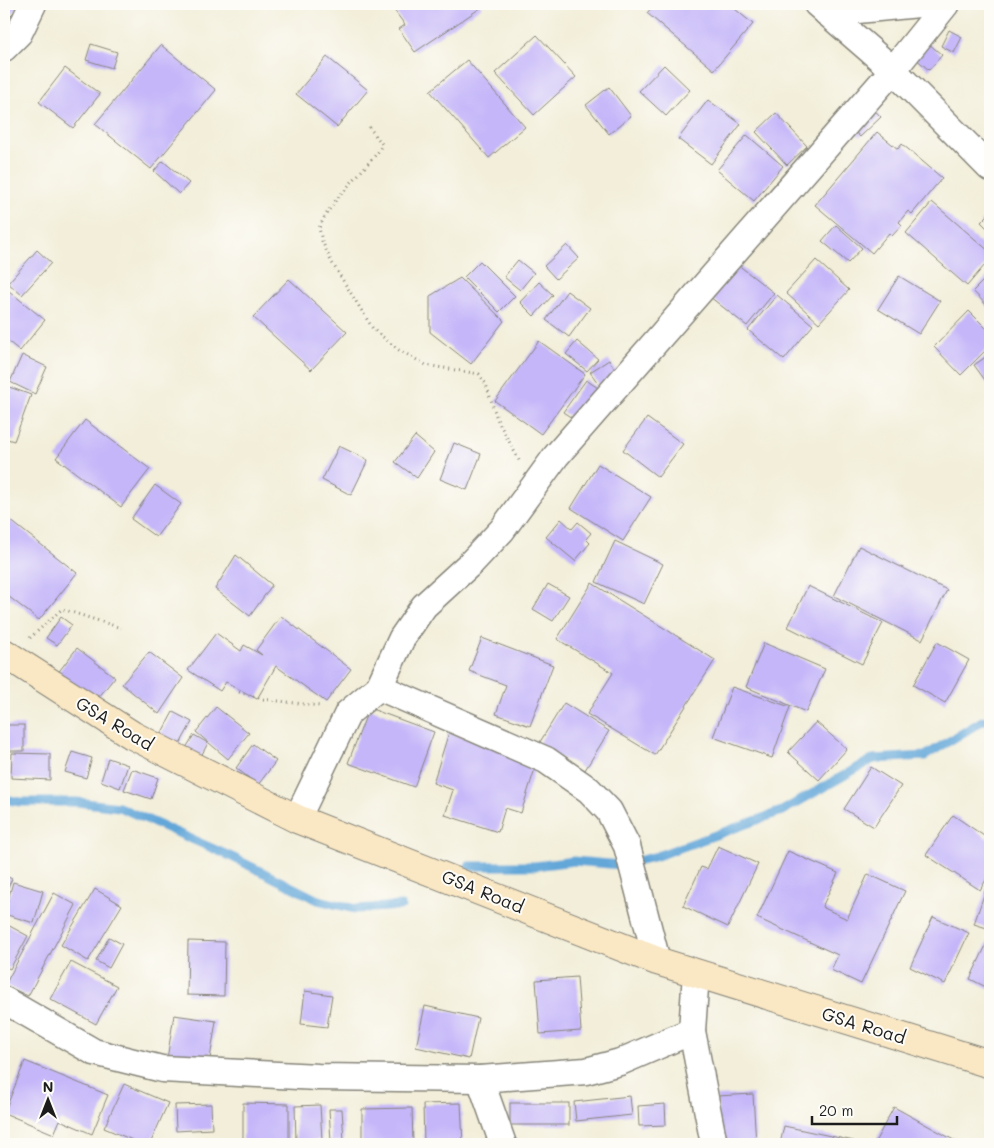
<svg xmlns="http://www.w3.org/2000/svg" width="994" height="1148" font-family="Mali,sans-serif">
	<rect width="100%" height="100%" fill="#fdfcf7"/>
	<filter id="ink" filterUnits="userSpaceOnUse"><feTurbulence type="fractalNoise" baseFrequency=".02" numOctaves="2"/><feDisplacementMap in="SourceGraphic" scale="10" xChannelSelector="R" yChannelSelector="G"/><feConvolveMatrix kernelMatrix="1 2 1 2 8 2 1 2 1" color-interpolation-filters="sRGB"/></filter>
	<filter id="wash" filterUnits="userSpaceOnUse"><feTurbulence type="fractalNoise" baseFrequency=".0096" numOctaves="4" result="noise"/><feDisplacementMap in="SourceGraphic" scale="20" xChannelSelector="R" yChannelSelector="G"/><feGaussianBlur stdDeviation="1.12" result="paint"/><feColorMatrix in="noise" values="0 0 0 0 0 0 0 0 0 0 0 0 0 0 0 0 0 1.4 0 .05"/><feComposite in="paint" operator="in"/></filter>
	<g filter="url(#wash)">
		<rect width="100%" height="100%" fill="#f2eed9"/>
		<g fill="none" stroke-linecap="round" stroke-linejoin="round">
			<g stroke="#64a7d9" stroke-width="9">
				<path d="M 4,799 L 20,802 L 77,802 L 119,807 L 232,857 L 318,900 L 356,909 L 401,906"/>
				<path d="M 469,866 L 535,866 L 574,861 L 621,865 L 657,856 L 782,811 L 873,759 L 925,756 L 982,721 L 990,719"/>
			</g>
		</g>
		<g id="blocks">
			<g fill="#c4b6f9">
				<path d="M 4,4 L 21,4 L 4,23 Z"/>
				<path d="M 400,4 L 479,4 L 482,7 L 415,52 L 399,29 L 405,25 L 394,10 Z"/>
				<path d="M 655,4 L 729,4 L 753,24 L 714,70 L 647,13 Z"/>
				<path d="M 949,30 L 962,37 L 954,53 L 941,46 Z"/>
				<path d="M 537,35 L 576,77 L 534,115 L 495,73 Z"/>
				<path d="M 928,43 L 942,55 L 929,70 L 915,58 Z"/>
				<path d="M 91,44 L 117,52 L 112,68 L 86,60 Z"/>
				<path d="M 161,45 L 216,90 L 151,169 L 95,124 Z"/>
				<path d="M 327,57 L 368,90 L 337,127 L 296,94 Z"/>
				<path d="M 467,60 L 525,127 L 489,158 L 430,91 Z"/>
				<path d="M 664,65 L 690,90 L 666,116 L 639,91 Z"/>
				<path d="M 65,68 L 100,94 L 73,128 L 39,102 Z"/>
				<path d="M 609,87 L 631,116 L 609,134 L 586,105 Z"/>
				<path d="M 708,100 L 741,124 L 711,164 L 678,139 Z"/>
				<path d="M 868,103 L 881,117 L 860,137 L 847,123 Z"/>
				<path d="M 776,113 L 807,146 L 787,165 L 756,132 Z"/>
				<path d="M 877,132 L 898,149 L 902,144 L 942,178 L 912,214 L 908,211 L 899,222 L 902,225 L 892,236 L 889,233 L 872,253 L 815,205 Z"/>
				<path d="M 747,135 L 783,166 L 754,201 L 717,170 Z"/>
				<path d="M 163,161 L 189,183 L 179,194 L 154,171 Z"/>
				<path d="M 932,202 L 990,252 L 990,259 L 967,286 L 906,233 Z"/>
				<path d="M 990,213 L 990,231 L 981,222 Z"/>
				<path d="M 836,225 L 862,248 L 848,263 L 822,241 Z"/>
				<path d="M 567,245 L 579,258 L 556,279 L 544,266 Z"/>
				<path d="M 37,250 L 51,263 L 22,295 L 8,283 Z"/>
				<path d="M 518,260 L 534,273 L 520,290 L 504,277 Z"/>
				<path d="M 816,260 L 849,290 L 819,323 L 786,293 Z"/>
				<path d="M 480,261 L 515,296 L 499,312 L 464,277 Z"/>
				<path d="M 737,264 L 774,293 L 747,326 L 710,297 Z"/>
				<path d="M 990,274 L 990,309 L 973,291 Z"/>
				<path d="M 899,276 L 940,301 L 919,334 L 878,309 Z"/>
				<path d="M 460,278 L 504,321 L 471,364 L 430,332 L 430,296 Z"/>
				<path d="M 289,279 L 347,332 L 311,370 L 253,317 Z"/>
				<path d="M 539,282 L 553,295 L 534,316 L 520,302 Z"/>
				<path d="M 4,287 L 45,320 L 20,351 L 4,338 Z"/>
				<path d="M 567,291 L 590,308 L 569,337 L 546,320 Z"/>
				<path d="M 777,295 L 813,325 L 784,360 L 748,330 Z"/>
				<path d="M 969,311 L 990,332 L 990,346 L 961,375 L 934,347 Z"/>
				<path d="M 539,341 L 585,374 L 541,434 L 495,401 Z"/>
				<path d="M 577,341 L 598,359 L 587,371 L 566,354 Z"/>
				<path d="M 990,354 L 990,387 L 974,365 Z"/>
				<path d="M 22,355 L 47,367 L 35,394 L 10,382 Z"/>
				<path d="M 609,360 L 618,374 L 600,386 L 590,372 Z"/>
				<path d="M 586,380 L 601,390 L 578,422 L 563,412 Z"/>
				<path d="M 4,385 L 31,395 L 14,441 L 4,438 Z"/>
				<path d="M 647,418 L 683,444 L 658,477 L 623,450 Z"/>
				<path d="M 85,420 L 150,469 L 121,507 L 56,458 Z"/>
				<path d="M 415,436 L 434,452 L 417,478 L 395,462 Z"/>
				<path d="M 454,443 L 481,454 L 467,490 L 440,479 Z"/>
				<path d="M 339,446 L 368,460 L 351,495 L 322,480 Z"/>
				<path d="M 598,464 L 651,497 L 623,541 L 571,508 Z"/>
				<path d="M 155,485 L 181,504 L 156,537 L 131,519 Z"/>
				<path d="M 561,519 L 572,529 L 578,522 L 591,533 L 586,539 L 590,543 L 575,561 L 546,537 Z"/>
				<path d="M 10,520 L 77,573 L 39,620 L 4,593 L 4,528 Z"/>
				<path d="M 615,541 L 663,564 L 644,604 L 596,582 Z"/>
				<path d="M 859,546 L 947,590 L 922,640 L 834,596 Z"/>
				<path d="M 236,555 L 272,585 L 250,616 L 215,589 Z"/>
				<path d="M 592,583 L 715,660 L 655,755 L 587,714 L 613,673 L 557,639 Z"/>
				<path d="M 548,584 L 569,596 L 553,621 L 533,609 Z"/>
				<path d="M 808,586 L 883,623 L 862,664 L 788,627 Z"/>
				<path d="M 281,616 L 351,669 L 326,702 L 276,666 L 257,699 L 226,682 L 220,691 L 188,670 L 216,633 L 241,651 L 244,645 L 262,655 L 256,650 Z"/>
				<path d="M 61,617 L 72,625 L 57,645 L 46,638 Z"/>
				<path d="M 482,638 L 553,665 L 530,726 L 496,714 L 506,685 L 469,671 Z"/>
				<path d="M 937,642 L 969,660 L 945,703 L 913,685 Z"/>
				<path d="M 764,643 L 825,669 L 806,712 L 746,687 Z"/>
				<path d="M 77,648 L 115,677 L 94,703 L 57,674 Z"/>
				<path d="M 149,652 L 183,678 L 159,714 L 122,684 Z"/>
				<path d="M 732,687 L 790,707 L 772,758 L 713,737 Z"/>
				<path d="M 564,703 L 609,731 L 585,770 L 570,761 L 535,750 Z"/>
				<path d="M 216,707 L 249,733 L 228,759 L 196,732 Z"/>
				<path d="M 369,708 L 434,732 L 414,787 L 348,763 Z"/>
				<path d="M 173,712 L 192,722 L 179,746 L 160,736 Z"/>
				<path d="M 816,722 L 847,749 L 819,780 L 788,752 Z"/>
				<rect x="4" y="725" width="20" height="26"/>
				<path d="M 449,732 L 538,759 L 521,813 L 505,808 L 498,832 L 445,815 L 453,790 L 433,783 Z"/>
				<path d="M 194,735 L 208,743 L 199,760 L 184,751 Z"/>
				<path d="M 253,744 L 276,761 L 258,785 L 236,768 Z"/>
				<path d="M 72,752 L 92,758 L 86,778 L 65,772 Z"/>
				<path d="M 12,753 L 50,754 L 50,780 L 11,778 Z"/>
				<path d="M 108,758 L 128,765 L 120,788 L 101,781 Z"/>
				<path d="M 871,767 L 901,786 L 874,827 L 844,809 Z"/>
				<path d="M 132,769 L 158,778 L 151,799 L 124,790 Z"/>
				<path d="M 953,815 L 990,840 L 990,873 L 980,890 L 926,855 Z"/>
				<path d="M 718,846 L 758,864 L 728,927 L 683,906 L 701,867 L 707,869 Z"/>
				<path d="M 788,851 L 838,873 L 822,907 L 847,919 L 868,874 L 905,891 L 861,984 L 831,970 L 838,955 L 757,918 Z"/>
				<path d="M 4,875 L 12,879 L 4,895 Z"/>
				<path d="M 990,877 L 990,929 L 974,924 Z"/>
				<path d="M 13,882 L 43,891 L 34,923 L 4,914 Z"/>
				<path d="M 95,889 L 122,905 L 88,961 L 61,945 Z"/>
				<path d="M 54,893 L 76,905 L 28,996 L 5,985 Z"/>
				<path d="M 933,917 L 969,933 L 945,984 L 910,967 Z"/>
				<path d="M 4,923 L 28,936 L 10,969 L 4,966 Z"/>
				<path d="M 109,937 L 122,944 L 109,968 L 96,961 Z"/>
				<path d="M 990,937 L 990,989 L 970,979 Z"/>
				<path d="M 188,941 L 225,942 L 224,996 L 187,995 Z"/>
				<path d="M 71,962 L 117,986 L 96,1024 L 50,999 Z"/>
				<path d="M 577,977 L 581,1031 L 540,1034 L 536,980 Z"/>
				<path d="M 305,991 L 332,995 L 327,1027 L 301,1024 Z"/>
				<path d="M 425,1006 L 478,1018 L 469,1059 L 416,1047 Z"/>
				<path d="M 174,1015 L 216,1021 L 209,1065 L 167,1059 Z"/>
				<path d="M 25,1061 L 108,1095 L 92,1134 L 60,1120 L 54,1134 L 4,1113 Z"/>
				<path d="M 124,1084 L 168,1103 L 150,1144 L 142,1144 L 104,1128 Z"/>
				<path d="M 753,1094 L 756,1144 L 719,1144 L 717,1096 Z"/>
				<path d="M 630,1096 L 632,1115 L 576,1121 L 574,1102 Z"/>
				<path d="M 243,1103 L 289,1104 L 289,1144 L 243,1144 Z"/>
				<path d="M 461,1103 L 463,1144 L 424,1144 L 423,1104 Z"/>
				<rect x="510" y="1103" width="59" height="22"/>
				<path d="M 211,1104 L 212,1129 L 176,1131 L 175,1105 Z"/>
				<path d="M 665,1104 L 666,1125 L 639,1126 L 638,1106 Z"/>
				<path d="M 320,1105 L 322,1140 L 296,1141 L 295,1106 Z"/>
				<path d="M 894,1107 L 961,1144 L 879,1144 L 875,1142 Z"/>
				<path d="M 412,1108 L 413,1144 L 362,1144 L 362,1109 Z"/>
				<path d="M 329,1109 L 342,1109 L 344,1141 L 331,1142 Z"/>
				<path d="M 784,1126 L 854,1141 L 853,1144 L 780,1144 Z"/>
			</g>
		</g>
	</g>
	<g filter="url(#ink)">
		<use href="#blocks" fill-opacity="0" stroke="#87857a" stroke-width="1"/>
		<g fill="none" stroke-linecap="round" stroke-linejoin="round">
			<g stroke="#87857a" stroke-width="29">
				<g id="street">
					<path d="M 817,4 L 893,70 L 990,168"/>
					<path d="M 827,13 L 919,4"/>
					<path d="M 4,48 L 19,33 L 33,4"/>
					<path d="M 379,687 L 546,760 L 589,790 L 609,811 L 627,846 L 657,961"/>
					<path d="M 297,819 L 348,713 L 379,687 L 402,638 L 424,606 L 471,563 L 502,530 L 556,456 L 893,70 L 946,4"/>
					<path d="M 696,973 L 692,1031 L 714,1144"/>
					<path d="M 4,1000 L 94,1052 L 162,1069 L 318,1077 L 480,1079 L 586,1071 L 620,1062 L 692,1031"/>
					<path d="M 480,1079 L 503,1144"/>
				</g>
			</g>
			<g stroke="#87857a" stroke-width="30">
				<path id="secondary" d="M 4,653 L 132,735 L 297,819 L 657,961 L 990,1064"/>
			</g>
			<g stroke="#87857a" stroke-width="3" stroke-dasharray="1 4" stroke-linecap="butt">
				<path d="M 369,127 L 382,144 L 379,151 L 336,200 L 325,216 L 319,228 L 322,241 L 331,261 L 373,329 L 399,350 L 426,365 L 479,374 L 486,384 L 497,419 L 520,462"/>
				<path d="M 30,638 L 62,609 L 121,628"/>
				<path d="M 239,692 L 262,699 L 320,706"/>
			</g>
			<use href="#street" stroke="#fff" stroke-width="26"/>
			<use href="#secondary" stroke="#fae7c3" stroke-width="28"/>
		</g>
	</g>
	<g text-anchor="middle" dominant-baseline="central" stroke-width="4" stroke-linejoin="round" paint-order="stroke">
		<g font-size="18" fill="#1c1c1c" stroke="#fdfcf7">
			<text transform="translate(115 723) rotate(31)">GSA Road</text>
			<text transform="translate(483 891) rotate(22)">GSA Road</text>
			<text transform="translate(864 1025) rotate(17)">GSA Road</text>
		</g>
	</g>
	<rect width="994" height="1148" fill="none" stroke="#fdfcf7" stroke-width="20"/>
	<g transform="translate(48 1100)" stroke="#fdfcf7" stroke-width="4" paint-order="stroke">
	<path d="M0-4L9 19L0 12L-9 19Z" fill="#1c1c1c"/>
	<text y="-8" font-size="14" font-weight="bold" text-anchor="middle" fill="#1c1c1c">N</text>
	</g>
	<path d="M812 1116v8h85v-8" fill="none" stroke="#1c1c1c" stroke-width="2.5"/>
	<text x="819" y="1116" font-size="15" fill="#1c1c1c" stroke="#fdfcf7" stroke-width="4" paint-order="stroke">20 m</text>
</svg>
